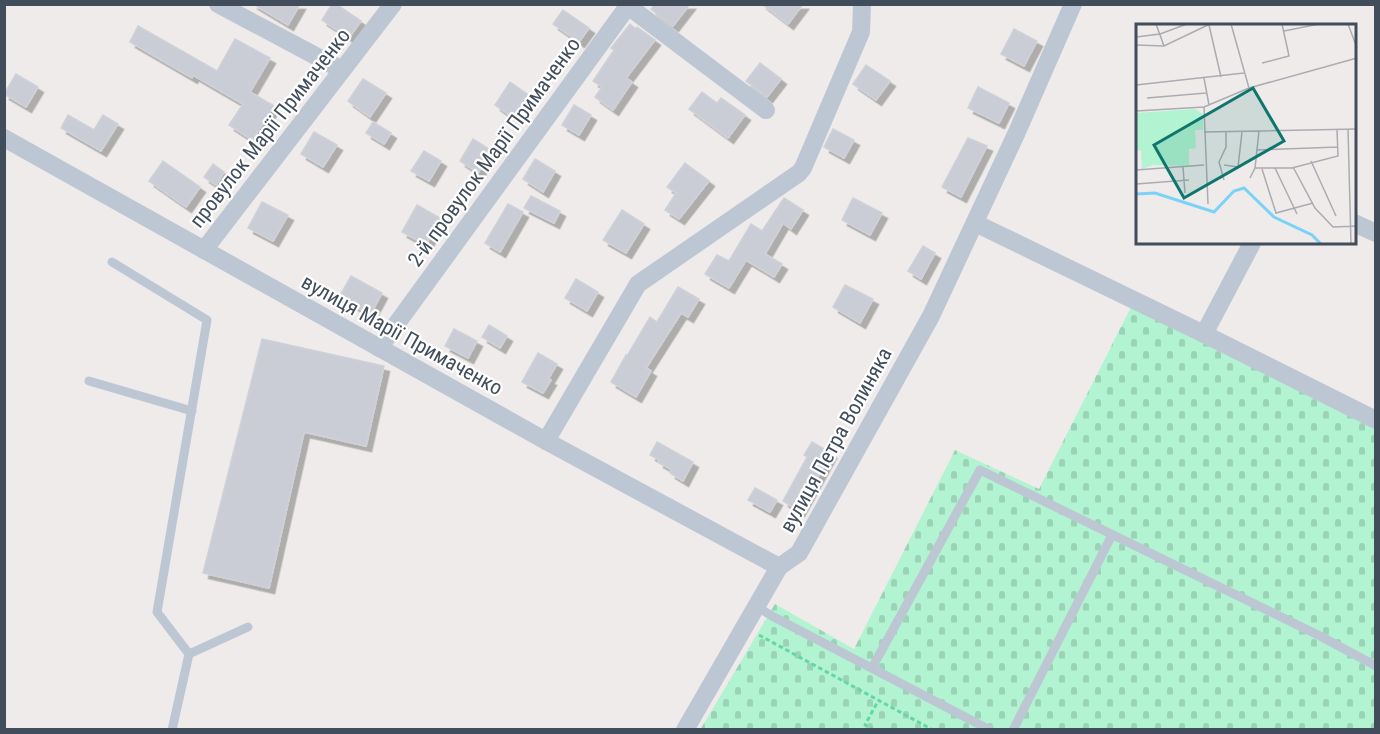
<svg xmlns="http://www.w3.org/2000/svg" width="1380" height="734" font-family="'Roboto Condensed',sans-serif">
	<defs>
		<pattern id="cemetery-stones" width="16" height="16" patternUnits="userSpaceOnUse" patternTransform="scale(1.5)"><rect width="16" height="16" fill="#b2f4d1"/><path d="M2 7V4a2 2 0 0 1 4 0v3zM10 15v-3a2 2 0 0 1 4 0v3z" fill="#9ad3b6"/></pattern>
		<filter id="shadow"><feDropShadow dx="5.5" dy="5.5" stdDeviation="0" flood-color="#0004"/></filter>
	</defs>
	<rect width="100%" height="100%" fill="#efebeb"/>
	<path fill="url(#cemetery-stones)" d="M 1131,307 L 1375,429 L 1375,729 L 700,730 L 775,604 L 854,649 L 955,450 L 1039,489 Z"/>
	<g fill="#cacdd5" stroke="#cfd1d8" stroke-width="1.5" filter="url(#shadow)">
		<path d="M 253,4 L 300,4 L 288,25 Z"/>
		<path d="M 332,4 L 336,4 L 361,21 L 349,38 L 322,20 Z"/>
		<path d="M 655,4 L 690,4 L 673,26 L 651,9 Z"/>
		<path d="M 762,4 L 803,4 L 788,24 Z"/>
		<path d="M 563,10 L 589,28 L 579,42 L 553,24 Z"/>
		<path d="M 630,24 L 636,29 L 637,27 L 655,40 L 626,78 L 632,82 L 613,110 L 595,97 L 602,87 L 593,81 L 614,50 L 611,48 Z"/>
		<path d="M 138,26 L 217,71 L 235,39 L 270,58 L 250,92 L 274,106 L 252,140 L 229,125 L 243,104 L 193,75 L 192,78 L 130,42 Z"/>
		<path d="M 1014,29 L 1037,41 L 1024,66 L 1001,54 Z"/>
		<path d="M 760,63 L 781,79 L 767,97 L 746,81 Z"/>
		<path d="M 866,65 L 890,81 L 876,100 L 853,84 Z"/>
		<path d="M 16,74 L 38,87 L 26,107 L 4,94 Z"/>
		<path d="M 363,79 L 386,93 L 370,117 L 348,101 Z"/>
		<path d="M 510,82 L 530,96 L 515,119 L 495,105 Z"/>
		<path d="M 978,87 L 1009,103 L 999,123 L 968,108 Z"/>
		<path d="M 702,92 L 717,103 L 721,98 L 745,115 L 728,138 L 689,109 Z"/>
		<path d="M 574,105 L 591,115 L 579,135 L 562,125 Z"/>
		<path d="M 68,115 L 94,130 L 103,115 L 118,124 L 101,151 L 61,128 Z"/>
		<path d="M 373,122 L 391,133 L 384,144 L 366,133 Z"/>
		<path d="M 833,129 L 854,140 L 844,158 L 824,147 Z"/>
		<path d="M 314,132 L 337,145 L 323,167 L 301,154 Z"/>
		<path d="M 968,138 L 987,146 L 961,197 L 942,187 Z"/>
		<path d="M 473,139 L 492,151 L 478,173 L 460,161 Z"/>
		<path d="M 424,151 L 441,161 L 429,181 L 411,171 Z"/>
		<path d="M 535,159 L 555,171 L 543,192 L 523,179 Z"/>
		<path d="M 163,161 L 200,187 L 186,207 L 149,181 Z"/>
		<path d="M 685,163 L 709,181 L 679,219 L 665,210 L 676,193 L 667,187 Z"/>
		<path d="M 213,164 L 224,172 L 216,185 L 204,177 Z"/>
		<path d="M 531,196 L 560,211 L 554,223 L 524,208 Z"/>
		<path d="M 784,198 L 803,210 L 791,229 L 783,223 L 765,254 L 782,264 L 774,277 L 746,260 L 729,288 L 705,274 L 717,255 L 729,261 L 751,224 L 762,231 Z"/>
		<path d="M 853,198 L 882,213 L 870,235 L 842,220 Z"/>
		<path d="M 262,202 L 288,215 L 273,241 L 248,228 Z"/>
		<path d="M 508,204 L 523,212 L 500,252 L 485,243 Z"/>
		<path d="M 417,205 L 440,218 L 426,245 L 402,232 Z"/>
		<path d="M 622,210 L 644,224 L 626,253 L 603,240 Z"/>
		<path d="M 923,246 L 935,253 L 921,279 L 908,271 Z"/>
		<path d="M 351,276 L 382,293 L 370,315 L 339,297 Z"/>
		<path d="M 576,279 L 598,292 L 587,311 L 565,298 Z"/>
		<path d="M 845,285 L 873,299 L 860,323 L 833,307 Z"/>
		<path d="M 678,287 L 699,299 L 688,317 L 681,313 L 646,368 L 651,371 L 636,397 L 611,382 L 626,355 L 627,356 L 650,317 L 657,322 Z"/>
		<path d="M 489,325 L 507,336 L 500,348 L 482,337 Z"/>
		<path d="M 454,329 L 477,341 L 468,358 L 445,346 Z"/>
		<path d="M 262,339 L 384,366 L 366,446 L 304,432 L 269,588 L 203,573 Z"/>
		<path d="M 538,353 L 557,364 L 548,379 L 551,380 L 543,393 L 522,382 Z"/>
		<path d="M 657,442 L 693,462 L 683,481 L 670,473 L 672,470 L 658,462 L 659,460 L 650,455 Z"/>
		<path d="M 812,442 L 831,453 L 799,511 L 783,501 L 807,457 L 804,455 Z"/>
		<path d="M 755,488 L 777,500 L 770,512 L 748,500 Z"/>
	</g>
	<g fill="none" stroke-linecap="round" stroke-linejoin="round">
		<g stroke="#67d5a7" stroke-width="3" stroke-dasharray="4.5 3" stroke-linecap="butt">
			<path d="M 759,635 L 933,730"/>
			<path d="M 874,730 L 865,725 L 878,701"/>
		</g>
		<g stroke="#bdc7d3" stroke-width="9">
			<path d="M 112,262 L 207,320 L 157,612 L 189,654 L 172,730"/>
			<path d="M 89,381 L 192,411"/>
			<path d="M 756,606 L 772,616 L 990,730"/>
			<path d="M 189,654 L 248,627"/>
			<path d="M 872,668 L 980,470 L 1320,636 L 1376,666"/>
			<path d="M 1013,730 L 1112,535"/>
		</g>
		<g stroke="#bdc7d3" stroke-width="18">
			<path d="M 218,4 L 342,70"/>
			<path d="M 4,138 L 546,441 L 779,567"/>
			<path d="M 975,223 L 1204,334 L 1376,420"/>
			<path d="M 1354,223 L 1376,233"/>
			<path d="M 204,250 L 393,4"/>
			<path d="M 1204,334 L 1252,243"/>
			<path d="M 379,348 L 628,6 L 766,110"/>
			<path d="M 546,441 L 638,284 L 799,173 L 803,168 L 861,32 L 862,4"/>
			<path d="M 685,730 L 779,567 L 799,553 L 931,316 L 1017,132 L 1073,4"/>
		</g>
	</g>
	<g text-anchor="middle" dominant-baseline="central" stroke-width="4.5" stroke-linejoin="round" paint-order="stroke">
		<g font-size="21" fill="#424d5b" stroke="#fff">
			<text transform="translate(270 128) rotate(-52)">провулок Марії Примаченко</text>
			<text transform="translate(494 152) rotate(-54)">2-й провулок Марії Примаченко</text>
			<text transform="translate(402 335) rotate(29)">вулиця Марії Примаченко</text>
			<text transform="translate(836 440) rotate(-61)">вулиця Петра Волиняка</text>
		</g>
	</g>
	<g transform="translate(1136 24)">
		<rect width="220" height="220" fill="#efebeb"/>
		<path d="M 59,85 L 67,90 L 67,106 L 59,106 L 60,124 L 53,125 L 53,142 L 17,141 L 6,145 L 5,127 L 0,126 L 0,89 Z" fill="#b2f4d1"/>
		<path fill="none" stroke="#7ad3f6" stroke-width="3" d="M 0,170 L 19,169 L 78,188 L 98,167 L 108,164 L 138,193 L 176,211 L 185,220"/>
		<path fill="none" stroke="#aaacb1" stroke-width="1.5" d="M 20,0 L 28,22M 95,0 L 113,64M 212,0 L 221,24M 73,1 L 85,53M 148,7 L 183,0M 0,13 L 24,10 L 51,0M 0,21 L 28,22 L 74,0M 126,39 L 153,32 L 146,0M 68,54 L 73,81M 0,61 L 108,49M 11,74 L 70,69M 68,83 L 72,180M 0,87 L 68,83 L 113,64 L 221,34M 212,105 L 215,220M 68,108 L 221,105M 120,126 L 202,123M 175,137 L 200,192M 88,141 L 102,143 L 106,108M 47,143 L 49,169M 157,143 L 179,184 L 197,203 L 221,202M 119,144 L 156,144 L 202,132 L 201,106M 139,144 L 161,190M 126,145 L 140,189 L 177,179M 0,146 L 68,141M 114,154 L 119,144 L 123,107M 88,156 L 83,138 L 90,123 L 90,108M 0,160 L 53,156"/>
		<path fill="#0f766e" fill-opacity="0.15" stroke="#0f766e" stroke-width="3" d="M 117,64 L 148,117 L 48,174 L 18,121 Z"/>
		<rect width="220" height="220" fill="none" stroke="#424d5b" stroke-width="3"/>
	</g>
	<rect width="1380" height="734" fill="none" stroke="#424d5b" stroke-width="12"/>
</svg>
